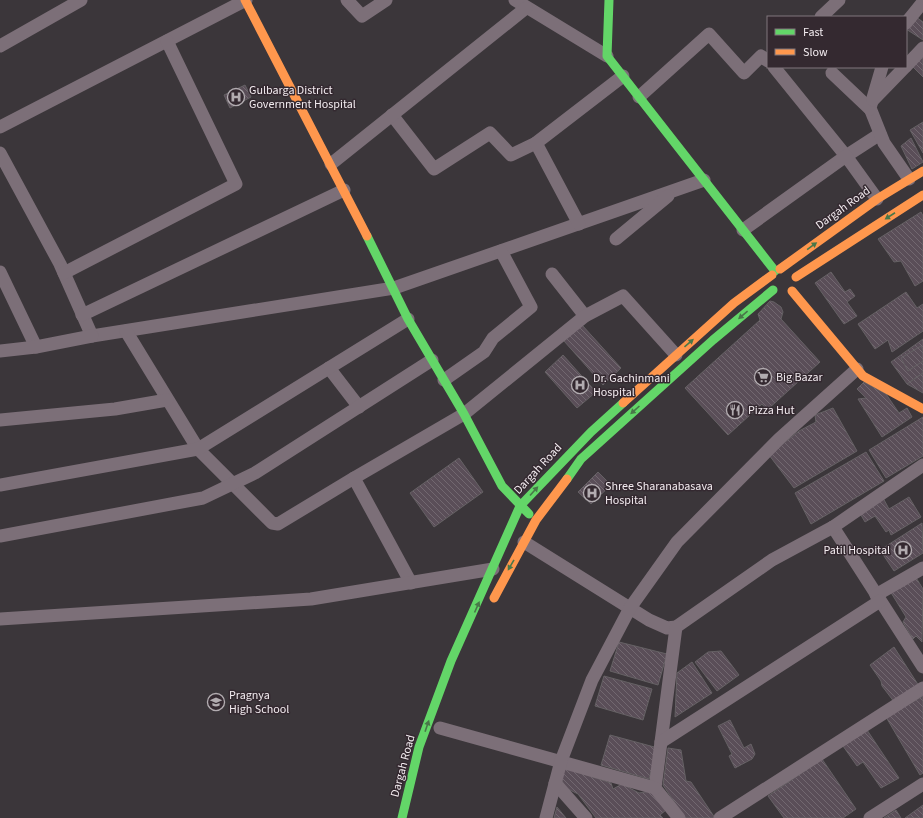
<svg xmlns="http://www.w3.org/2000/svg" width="923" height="818" font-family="'Source Sans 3',sans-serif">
	<defs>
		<pattern id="building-back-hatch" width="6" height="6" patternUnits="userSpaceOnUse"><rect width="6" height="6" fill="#5a4e58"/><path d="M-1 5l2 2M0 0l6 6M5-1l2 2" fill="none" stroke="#726870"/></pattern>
	</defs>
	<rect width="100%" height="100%" fill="#3b363a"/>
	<g fill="url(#building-back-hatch)" stroke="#656164">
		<path d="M 916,17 L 923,22 L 923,40 L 906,29 Z"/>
		<path d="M 920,55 L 923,59 L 923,77 L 911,65 Z"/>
		<path d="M 245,85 L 251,97 L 230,108 L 224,95 Z"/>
		<path d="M 923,122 L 923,153 L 910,130 Z"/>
		<path d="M 911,138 L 923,162 L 912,169 L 901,146 Z"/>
		<path d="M 921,212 L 923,216 L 923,281 L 915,286 L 901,261 L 894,262 L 878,239 Z"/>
		<path d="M 831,272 L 845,292 L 850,289 L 855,296 L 847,302 L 857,316 L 844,324 L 815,283 Z"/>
		<path d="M 906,292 L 917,308 L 923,304 L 923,331 L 892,352 L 888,340 L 875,349 L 858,324 Z"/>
		<path d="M 770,301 L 774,302 L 781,307 L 783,312 L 781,319 L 820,362 L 767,410 L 762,404 L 728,435 L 685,388 L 760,320 L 758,314 Z"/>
		<path d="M 582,325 L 621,368 L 603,385 L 564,341 Z"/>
		<path d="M 923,339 L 923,373 L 907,384 L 891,362 Z"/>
		<path d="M 921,346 L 923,350 L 923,361 L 908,371 L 901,358 Z"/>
		<path d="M 563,355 L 596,392 L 577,408 L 545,372 Z"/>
		<path d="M 923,373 L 923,393 L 907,384 Z"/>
		<path d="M 864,382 L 886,394 L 899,413 L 907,408 L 912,417 L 882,437 L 858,399 L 866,398 L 857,389 Z"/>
		<path d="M 833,408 L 857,451 L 794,488 L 769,455 L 799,431 L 816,422 L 815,415 Z"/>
		<path d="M 923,417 L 923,456 L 886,478 L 869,450 Z"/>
		<path d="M 866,452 L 884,481 L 811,524 L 795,493 Z"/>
		<path d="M 459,458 L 483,492 L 434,527 L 410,493 Z"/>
		<path d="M 598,472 L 611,485 L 591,504 L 578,492 Z"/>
		<path d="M 882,496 L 889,509 L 909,497 L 921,517 L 891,535 L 889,530 L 886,532 L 875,516 L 865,522 L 858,510 Z"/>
		<path d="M 922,523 L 923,553 L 894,571 L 880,550 Z"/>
		<path d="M 915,576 L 923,589 L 922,642 L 916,636 L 913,639 L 903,622 L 906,617 L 890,591 Z"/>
		<path d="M 619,642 L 667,654 L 658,685 L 610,671 Z"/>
		<path d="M 894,647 L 919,686 L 895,703 L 882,686 L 881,681 L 870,665 Z"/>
		<path d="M 721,651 L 739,675 L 717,691 L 695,662 L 708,652 Z"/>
		<path d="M 692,662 L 712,693 L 675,717 L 677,673 Z"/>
		<path d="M 604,676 L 652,689 L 643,720 L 595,706 Z"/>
		<path d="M 923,696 L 923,773 L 920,775 L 886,717 Z"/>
		<path d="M 730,720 L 744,748 L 751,744 L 755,754 L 752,759 L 735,768 L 729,756 L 732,754 L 718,726 Z"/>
		<path d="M 867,730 L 899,778 L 881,788 L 863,762 L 857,766 L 843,746 Z"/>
		<path d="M 610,735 L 658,748 L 649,779 L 601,765 Z"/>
		<path d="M 668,748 L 681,750 L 686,781 L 691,782 L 715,818 L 685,818 L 663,785 Z"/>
		<path d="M 822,759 L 856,809 L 843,818 L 784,818 L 768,796 Z"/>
		<path d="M 565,768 L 611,783 L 613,789 L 622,784 L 639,793 L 651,791 L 666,810 L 660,815 L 663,818 L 596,818 L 578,794 L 566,788 L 561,779 Z"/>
		<path d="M 923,805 L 923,818 L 905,818 Z"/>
		<path d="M 557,807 L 566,818 L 554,818 Z"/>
		<path d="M 896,810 L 901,818 L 884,818 Z"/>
	</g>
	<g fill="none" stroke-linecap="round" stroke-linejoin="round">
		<g stroke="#7c6f78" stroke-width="13">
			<path d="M 347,0 L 362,16 L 386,0"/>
			<path d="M 515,0 L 607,56"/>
			<path d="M 821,17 L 839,0"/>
			<path d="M 906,23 L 923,2"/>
			<path d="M 0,46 L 81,0"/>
			<path d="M 906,66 L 923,48"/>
			<path d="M 774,67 L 846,156 L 880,134"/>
			<path d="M 882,67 L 870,108 L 884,143 L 909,179"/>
			<path d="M 832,73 L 870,109"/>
			<path d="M 639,97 L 709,34 L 744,73 L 761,56 L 768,61"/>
			<path d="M 873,100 L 905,67"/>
			<path d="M 392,115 L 434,169 L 490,133 L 511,155 L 536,143"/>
			<path d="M 0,127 L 246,0"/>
			<path d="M 0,153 L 60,264 L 92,336 L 394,288 L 704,180"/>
			<path d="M 331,164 L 526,8"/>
			<path d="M 579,224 L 536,143 L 623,76"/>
			<path d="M 743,230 L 846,156 L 877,199"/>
			<path d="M 616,239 L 668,196"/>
			<path d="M 0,272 L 36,347"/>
			<path d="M 64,273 L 236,184 L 167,41"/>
			<path d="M 552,274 L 585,316"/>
			<path d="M 82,315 L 344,190"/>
			<path d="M 126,331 L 198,449 L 272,523 L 278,524 L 354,478"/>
			<path d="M 0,351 L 36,347 L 92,336"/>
			<path d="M 329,368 L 359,407"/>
			<path d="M 444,380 L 484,352 L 493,338 L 531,307 L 501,251"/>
			<path d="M 0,420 L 115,409 L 167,400"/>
			<path d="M 0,485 L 198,449 L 408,319"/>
			<path d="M 833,527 L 923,667"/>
			<path d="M 0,536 L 203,498 L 255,473 L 432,360"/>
			<path d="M 524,542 L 649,620 L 667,628 L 676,627 L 772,560 L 833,527 L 923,465"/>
			<path d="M 411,583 L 354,478 L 464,414 L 585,316 L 623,296 L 676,355"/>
			<path d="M 876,595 L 923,568"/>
			<path d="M 0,619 L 311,599 L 493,569"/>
			<path d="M 676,627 L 655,788 L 679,818"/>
			<path d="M 440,728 L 655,788"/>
			<path d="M 661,742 L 880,601"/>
			<path d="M 555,783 L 586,818"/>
			<path d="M 546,818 L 561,761 L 592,680 L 630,608 L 677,542 L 779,439 L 857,369"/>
			<path d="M 720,818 L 923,688"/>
			<path d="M 870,818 L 923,784"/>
		</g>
		<g stroke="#63d668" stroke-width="9">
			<path d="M 609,0 L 607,56 L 775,271"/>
			<path d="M 367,236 L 408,319 L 464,414 L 502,486 L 529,514"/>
			<path d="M 567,479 L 581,459 L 713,340 L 773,290"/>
			<path d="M 402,818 L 419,747 L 451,661 L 520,506 L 591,432 L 623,403"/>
		</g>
		<g stroke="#ff974d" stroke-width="9">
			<path d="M 245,0 L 367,236"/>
			<path d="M 780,269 L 877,199 L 923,171"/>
			<path d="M 796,277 L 923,195"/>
			<path d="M 792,291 L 863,376 L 923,409"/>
			<path d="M 623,403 L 734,303 L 772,275"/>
			<path d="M 494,598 L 536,520 L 567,479"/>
		</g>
	</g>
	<defs><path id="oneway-solid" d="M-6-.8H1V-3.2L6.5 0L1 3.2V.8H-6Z"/></defs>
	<g fill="#497749">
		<use href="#oneway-solid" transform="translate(890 216) rotate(147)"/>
		<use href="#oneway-solid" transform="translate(812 246) rotate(-36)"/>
		<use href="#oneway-solid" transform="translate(743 315) rotate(140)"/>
		<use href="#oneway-solid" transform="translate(689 343) rotate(-41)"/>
		<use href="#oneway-solid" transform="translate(635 410) rotate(138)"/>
		<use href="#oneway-solid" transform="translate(534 491) rotate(-48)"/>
		<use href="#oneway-solid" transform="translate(511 565) rotate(120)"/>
		<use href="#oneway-solid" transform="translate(477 607) rotate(-66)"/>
		<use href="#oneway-solid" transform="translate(427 726) rotate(-71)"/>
	</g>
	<defs>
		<g id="hospital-ring" transform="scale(0.9)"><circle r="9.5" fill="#342930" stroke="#b2acb0" stroke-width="1.5"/><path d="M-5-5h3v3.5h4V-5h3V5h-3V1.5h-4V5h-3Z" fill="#b2acb0"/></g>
		<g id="supermarket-ring" transform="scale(0.9)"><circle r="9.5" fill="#342930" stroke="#b2acb0" stroke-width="1.5"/><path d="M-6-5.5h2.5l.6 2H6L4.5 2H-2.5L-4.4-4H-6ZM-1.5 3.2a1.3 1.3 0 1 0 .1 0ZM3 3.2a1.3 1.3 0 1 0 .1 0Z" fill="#b2acb0"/></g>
		<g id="restaurant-ring" transform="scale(0.9)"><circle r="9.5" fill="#342930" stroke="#b2acb0" stroke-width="1.5"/><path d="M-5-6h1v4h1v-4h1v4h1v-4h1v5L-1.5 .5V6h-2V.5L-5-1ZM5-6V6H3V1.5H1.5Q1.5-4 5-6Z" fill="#b2acb0"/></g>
		<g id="school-ring" transform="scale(0.9)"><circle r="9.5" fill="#342930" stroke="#b2acb0" stroke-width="1.5"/><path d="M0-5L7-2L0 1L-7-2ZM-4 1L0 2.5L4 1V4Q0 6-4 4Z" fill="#b2acb0"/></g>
	</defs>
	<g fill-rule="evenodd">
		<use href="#hospital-ring" x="236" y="97"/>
		<use href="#supermarket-ring" x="763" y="377"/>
		<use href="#hospital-ring" x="580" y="385"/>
		<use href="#restaurant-ring" x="735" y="410"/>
		<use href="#hospital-ring" x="592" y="493"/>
		<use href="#hospital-ring" x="903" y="550"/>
		<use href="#school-ring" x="216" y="702"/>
	</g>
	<g text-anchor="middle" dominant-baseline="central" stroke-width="3" stroke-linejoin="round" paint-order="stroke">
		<g font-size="12" fill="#f2ebef" stroke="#342930" text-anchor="start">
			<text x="249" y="90">Gulbarga District<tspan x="249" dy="14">Government Hospital</tspan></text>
			<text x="776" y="377">Big Bazar</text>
			<text x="593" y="378">Dr. Gachinmani<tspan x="593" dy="14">Hospital</tspan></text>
			<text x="748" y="410">Pizza Hut</text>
			<text x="605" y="486">Shree Sharanabasava<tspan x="605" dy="14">Hospital</tspan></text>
			<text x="890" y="550" text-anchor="end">Patil Hospital</text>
			<text x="229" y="695">Pragnya<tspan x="229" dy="14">High School</tspan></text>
		</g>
		<g font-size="12" fill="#f2ebef" stroke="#342930">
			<text transform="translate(843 208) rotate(-36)">Dargah Road</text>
			<text transform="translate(538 469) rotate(-47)">Dargah Road</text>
			<text transform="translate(403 766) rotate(-75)">Dargah Road</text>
		</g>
	</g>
	<rect x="767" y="16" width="140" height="52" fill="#342930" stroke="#80777c"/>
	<rect x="775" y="29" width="20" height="6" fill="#63d668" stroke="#80777c"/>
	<text x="803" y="36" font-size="12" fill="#f2ebef">Fast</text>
	<rect x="775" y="49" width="20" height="6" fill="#ff974d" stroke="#80777c"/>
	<text x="803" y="56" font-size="12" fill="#f2ebef">Slow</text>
</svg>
